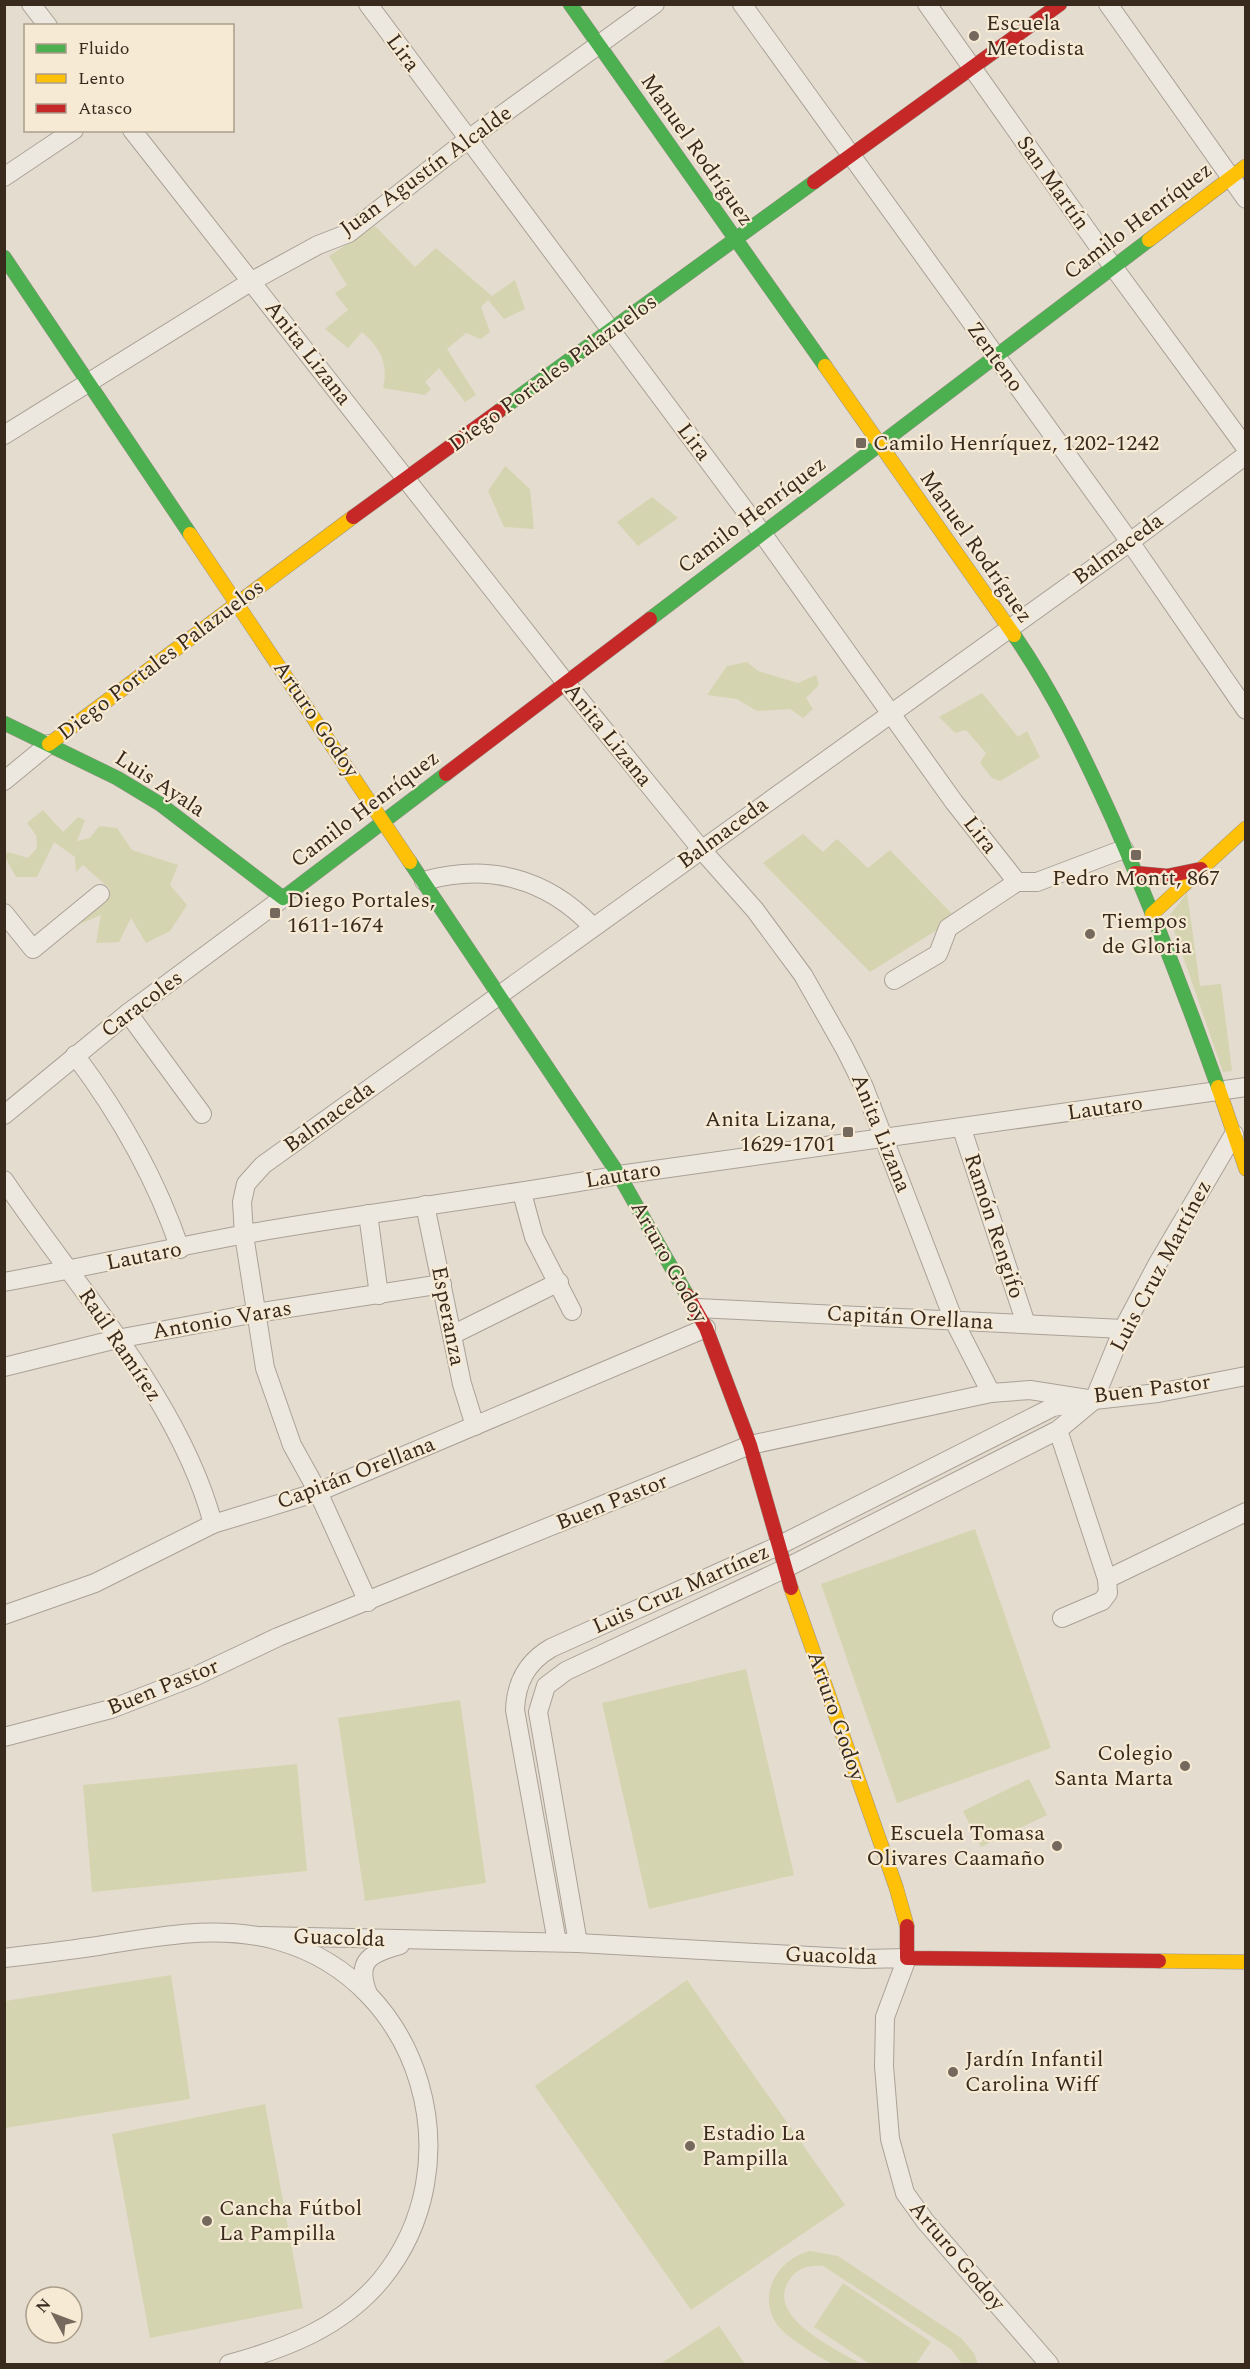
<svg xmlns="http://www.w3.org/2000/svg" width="1250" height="2369" font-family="Spectral,serif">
	<rect width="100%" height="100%" fill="#e4dcce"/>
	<g fill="#d5d4b0">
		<path d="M 375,226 L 415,267 L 436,248 L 492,296 L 515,280 L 525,309 L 504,319 L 488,300 L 481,307 L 490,332 L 481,339 L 466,333 L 447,349 L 476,395 L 465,402 L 439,368 L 425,382 L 431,389 L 425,395 L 383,388 C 389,363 380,348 362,332 L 348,348 L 325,329 L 348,310 L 335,293 L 347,285 L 329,256 Z"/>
		<path d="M 505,466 L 530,489 L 534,529 L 504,527 L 488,491 Z"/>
		<path d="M 652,497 L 678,518 L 638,546 L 617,522 Z"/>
		<path d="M 747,662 L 758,671 L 798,683 L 816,675 L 819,685 L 806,698 L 813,709 L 803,718 L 790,709 L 757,711 L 737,699 L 707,695 L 727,666 Z"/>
		<path d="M 982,693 L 1018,737 L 1027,731 L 1040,757 L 1000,781 L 992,778 L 980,763 L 986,753 L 966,730 L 955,733 L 939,717 Z"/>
		<path d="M 43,810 L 63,832 L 78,817 L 85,820 L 77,841 L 90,838 L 99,826 L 117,828 L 132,850 L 178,865 L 170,885 L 187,905 L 170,931 L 146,943 L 131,918 L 119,942 L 96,943 L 101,915 L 80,924 L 110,889 L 83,865 L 76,872 L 75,857 L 54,842 L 37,877 L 16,877 L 4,855 L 8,852 L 28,858 L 37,848 L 36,835 L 27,823 Z"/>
		<path d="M 803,834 L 823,852 L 837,839 L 868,868 L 890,850 L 956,918 L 870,972 L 763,863 Z"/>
		<path d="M 1187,893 L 1200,986 L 1221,984 L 1232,1071 L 1223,1072 L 1169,916 Z"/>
		<path d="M 975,1529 L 1051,1748 L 897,1803 L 821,1584 Z"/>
		<path d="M 746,1669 L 794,1875 L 649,1909 L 602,1703 Z"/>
		<path d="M 460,1700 L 486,1883 L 365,1901 L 338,1718 Z"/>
		<path d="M 297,1764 L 307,1871 L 92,1892 L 83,1785 Z"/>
		<path d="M 1029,1779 L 1047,1815 L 981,1847 L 963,1811 Z"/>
		<path d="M 171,1975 L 190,2099 L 5,2128 L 5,2001 Z"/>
		<path d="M 687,1980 L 845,2205 L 691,2310 L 535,2086 Z"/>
		<path d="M 265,2104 L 303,2308 L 150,2338 L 112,2134 Z"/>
		<path d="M 810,2251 L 838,2256 L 961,2338 L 974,2353 L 978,2364 L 962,2364 L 951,2349 L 823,2266 C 809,2265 798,2268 790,2279 C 763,2317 837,2349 861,2364 C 853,2365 841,2367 833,2364 C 821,2359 787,2337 779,2327 C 755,2297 777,2259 810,2251 Z"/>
		<path d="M 843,2283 L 931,2342 L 916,2364 L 870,2364 L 814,2327 Z"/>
		<path d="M 719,2326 L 745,2364 L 660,2364 Z"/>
	</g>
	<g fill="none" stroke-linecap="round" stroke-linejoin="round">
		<g stroke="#aaa196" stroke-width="20">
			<g id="street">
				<path d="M 31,4 L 48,26"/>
				<path d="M 368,4 L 762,533 L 954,802 L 1017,882 L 1037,882 L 1124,849"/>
				<path d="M 742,4 L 1130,542 L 1246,710"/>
				<path d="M 927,4 L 1106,257 L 1246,448"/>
				<path d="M 1108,4 L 1246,199"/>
				<path d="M 132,130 L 566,683 L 701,849 L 755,910 L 803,975 L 845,1049 L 864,1087 L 954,1321 L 991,1393"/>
				<path d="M 4,177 L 74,130"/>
				<path d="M 4,435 L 252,281 L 318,245 L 349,233 L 467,140 L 655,4"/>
				<path d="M 4,781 L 49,744"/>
				<path d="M 424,881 C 488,863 546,878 592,926"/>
				<path d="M 4,913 L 33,949 L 100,894"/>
				<path d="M 894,980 L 938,954 L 948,928 L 1017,882"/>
				<path d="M 128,1013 L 202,1114"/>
				<path d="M 75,1055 C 120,1115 156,1178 180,1249"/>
				<path d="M 4,1115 L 128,1013 L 283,898"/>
				<path d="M 962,1129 L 1026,1324"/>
				<path d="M 4,1180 C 75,1286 180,1399 213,1524"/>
				<path d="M 522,1193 L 534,1237 L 572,1311"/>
				<path d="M 425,1205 L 462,1384 L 475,1426"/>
				<path d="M 368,1214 L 379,1295"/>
				<path d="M 4,1282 C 85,1267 165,1249 246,1234 C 370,1212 495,1198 619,1175 L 1246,1087"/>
				<path d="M 697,1308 L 1123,1329"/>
				<path d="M 452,1335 L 559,1282"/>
				<path d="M 4,1367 L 117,1339 L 256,1313 L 442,1284"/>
				<path d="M 1058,1430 L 1107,1579 L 1108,1593 L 1102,1601 L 1062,1618"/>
				<path d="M 1107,1579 L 1246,1512"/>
				<path d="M 368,1602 L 318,1492 L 292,1445 L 265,1368 L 244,1235 L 242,1202 L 246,1184 L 263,1165 L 1130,542 L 1246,455"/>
				<path d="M 4,1615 L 95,1583 L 213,1524 L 318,1492 L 706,1328"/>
				<path d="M 4,1737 L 111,1709 L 196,1676 L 278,1637 L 750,1445 L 991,1393 L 1030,1390 L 1094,1400 L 1158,1393 L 1246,1376"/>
				<path d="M 262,1936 L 578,1943 L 864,1959 L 907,1958 L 885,2017 L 884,2066 L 890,2139 L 905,2193 L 925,2221 L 1049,2364"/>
				<path d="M 557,1942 L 515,1710 C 516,1682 527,1662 551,1648 L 778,1546 L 1053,1407 L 1083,1402"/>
				<path d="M 578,1943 L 538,1712 L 546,1686 L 566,1671 L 784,1569 L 1058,1430 L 1094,1400 L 1123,1329 L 1158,1263 L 1234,1134"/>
				<path d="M 4,1958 C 38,1954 71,1950 104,1945 C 162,1936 220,1924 279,1941 C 423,1982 475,2166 381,2280 C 342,2327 287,2348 229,2364"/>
				<path d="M 368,1994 C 355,1961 370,1953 400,1945"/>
			</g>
		</g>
		<g stroke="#999187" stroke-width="15">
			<g id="fast">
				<path d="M 570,4 L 825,366"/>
				<path d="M 4,257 L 190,534"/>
				<path d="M 499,411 L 814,182"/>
				<path d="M 650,619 L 1149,240"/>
				<path d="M 1014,635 C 1054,693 1084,756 1113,820 C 1151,907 1186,997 1218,1087"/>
				<path d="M 4,723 L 117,778 L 160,804 L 283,898 L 446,774"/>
				<path d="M 410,862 L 619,1175 L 687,1295"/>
			</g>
		</g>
		<g stroke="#999187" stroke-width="15">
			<g id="slow">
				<path d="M 1149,240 L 1246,166"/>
				<path d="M 825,366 L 1014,635"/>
				<path d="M 190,534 L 410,862"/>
				<path d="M 49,744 L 353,517"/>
				<path d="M 1152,914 L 1246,828"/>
				<path d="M 1218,1087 L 1246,1169"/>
				<path d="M 791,1588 L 896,1887 L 907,1926"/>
				<path d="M 1159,1961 L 1246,1962"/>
			</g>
		</g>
		<g stroke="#999187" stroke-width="15">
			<g id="jam">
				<path d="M 814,182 L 1060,4"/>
				<path d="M 353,517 L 499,411"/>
				<path d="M 446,774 L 650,619"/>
				<path d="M 1135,873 L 1167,876 L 1201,869"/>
				<path d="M 687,1295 L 706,1328 L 750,1445 L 791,1588"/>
				<path d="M 907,1926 L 907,1958 L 1159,1961"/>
			</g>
		</g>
		<use href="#street" stroke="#ece8e0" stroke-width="18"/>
		<use href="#fast" stroke="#4caf50" stroke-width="14"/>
		<use href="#slow" stroke="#ffc107" stroke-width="14"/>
		<use href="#jam" stroke="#c62828" stroke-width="14"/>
	</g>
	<g fill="#75685c" stroke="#f6ead4" stroke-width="2">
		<circle cx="974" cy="36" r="6"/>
		<rect x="855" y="437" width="12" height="12" rx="3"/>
		<rect x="1130" y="849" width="12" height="12" rx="3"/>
		<rect x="269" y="907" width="12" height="12" rx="3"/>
		<circle cx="1090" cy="934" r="6"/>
		<rect x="842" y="1126" width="12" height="12" rx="3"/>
		<circle cx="1185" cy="1766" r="6"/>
		<circle cx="1057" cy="1846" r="6"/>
		<circle cx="953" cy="2072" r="6"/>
		<circle cx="690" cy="2146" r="6"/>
		<circle cx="207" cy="2221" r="6"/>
	</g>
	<g text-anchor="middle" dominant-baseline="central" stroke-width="4.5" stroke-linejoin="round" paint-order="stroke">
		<g font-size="22" fill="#392a1e" stroke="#f6ead4" text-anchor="start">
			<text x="986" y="23">Escuela<tspan x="986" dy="25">Metodista</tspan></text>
			<text x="873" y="443">Camilo Henríquez, 1202-1242</text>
			<text x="1136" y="878" text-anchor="middle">Pedro Montt, 867</text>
			<text x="287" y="900">Diego Portales,<tspan x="287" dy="25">1611-1674</tspan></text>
			<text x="1102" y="921">Tiempos<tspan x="1102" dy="25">de Gloria</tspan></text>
			<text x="836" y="1119" text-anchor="end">Anita Lizana,<tspan x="836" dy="25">1629-1701</tspan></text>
			<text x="1173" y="1753" text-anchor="end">Colegio<tspan x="1173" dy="25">Santa Marta</tspan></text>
			<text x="1045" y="1833" text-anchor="end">Escuela Tomasa<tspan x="1045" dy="25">Olivares Caamaño</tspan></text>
			<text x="965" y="2059">Jardín Infantil<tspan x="965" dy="25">Carolina Wiff</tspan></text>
			<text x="702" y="2133">Estadio La<tspan x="702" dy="25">Pampilla</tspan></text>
			<text x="219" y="2208">Cancha Fútbol<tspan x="219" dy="25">La Pampilla</tspan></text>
		</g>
		<g font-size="22" fill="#392a1e" stroke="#f6ead4">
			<text transform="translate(403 53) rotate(54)">Lira</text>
			<text transform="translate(697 150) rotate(55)">Manuel Rodríguez</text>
			<text transform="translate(426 171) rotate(-36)">Juan Agustín Alcalde</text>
			<text transform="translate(1053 183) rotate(55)">San Martín</text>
			<text transform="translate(1138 221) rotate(-37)">Camilo Henríquez</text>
			<text transform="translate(308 353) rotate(52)">Anita Lizana</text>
			<text transform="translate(995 357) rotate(54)">Zenteno</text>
			<text transform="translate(553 373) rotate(-36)">Diego Portales Palazuelos</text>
			<text transform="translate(694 442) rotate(53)">Lira</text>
			<text transform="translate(752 515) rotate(-37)">Camilo Henríquez</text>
			<text transform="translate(976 547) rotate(55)">Manuel Rodríguez</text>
			<text transform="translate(1118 549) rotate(-36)">Balmaceda</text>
			<text transform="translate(161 660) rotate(-37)">Diego Portales Palazuelos</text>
			<text transform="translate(316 719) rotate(56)">Arturo Godoy</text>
			<text transform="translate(608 735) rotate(51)">Anita Lizana</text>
			<text transform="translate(160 784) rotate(33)">Luis Ayala</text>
			<text transform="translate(365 809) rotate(-37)">Camilo Henríquez</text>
			<text transform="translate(723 833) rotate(-36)">Balmaceda</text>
			<text transform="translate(980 835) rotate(52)">Lira</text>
			<text transform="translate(142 1004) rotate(-37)">Caracoles</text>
			<text transform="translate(1105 1108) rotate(-8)">Lautaro</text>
			<text transform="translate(329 1117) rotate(-36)">Balmaceda</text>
			<text transform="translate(881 1133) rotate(68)">Anita Lizana</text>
			<text transform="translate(623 1175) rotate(-9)">Lautaro</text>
			<text transform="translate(994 1226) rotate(72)">Ramón Rengifo</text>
			<text transform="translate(144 1256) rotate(-11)">Lautaro</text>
			<text transform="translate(669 1262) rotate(61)">Arturo Godoy</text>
			<text transform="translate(1161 1266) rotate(-62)">Luis Cruz Martínez</text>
			<text transform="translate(448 1316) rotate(79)">Esperanza</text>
			<text transform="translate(910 1318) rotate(3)">Capitán Orellana</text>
			<text transform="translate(222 1320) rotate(-10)">Antonio Varas</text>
			<text transform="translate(120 1345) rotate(56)">Raúl Ramírez</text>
			<text transform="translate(1152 1389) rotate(-7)">Buen Pastor</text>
			<text transform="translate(356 1473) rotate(-21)">Capitán Orellana</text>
			<text transform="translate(612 1502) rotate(-22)">Buen Pastor</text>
			<text transform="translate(681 1589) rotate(-24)">Luis Cruz Martínez</text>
			<text transform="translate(163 1687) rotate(-22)">Buen Pastor</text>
			<text transform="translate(836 1716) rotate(71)">Arturo Godoy</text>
			<text transform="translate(339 1938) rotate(2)">Guacolda</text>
			<text transform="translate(831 1956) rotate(2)">Guacolda</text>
			<text transform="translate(957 2256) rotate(50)">Arturo Godoy</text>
		</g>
	</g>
	<rect width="1250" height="2369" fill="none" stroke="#392a1e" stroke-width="12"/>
	<rect x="24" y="24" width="210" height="108" fill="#f6ead4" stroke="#aa9d8b" stroke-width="1.5"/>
	<rect x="36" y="44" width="30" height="9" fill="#4caf50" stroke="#aa9d8b" stroke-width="1.5"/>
	<text x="78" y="54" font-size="18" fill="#392a1e">Fluido</text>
	<rect x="36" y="74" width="30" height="9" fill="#ffc107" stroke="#aa9d8b" stroke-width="1.5"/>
	<text x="78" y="84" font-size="18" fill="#392a1e">Lento</text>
	<rect x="36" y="104" width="30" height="9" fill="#c62828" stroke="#aa9d8b" stroke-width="1.5"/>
	<text x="78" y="114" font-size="18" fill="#392a1e">Atasco</text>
	<g transform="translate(54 2315) rotate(311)"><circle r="28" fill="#f6ead4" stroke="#aa9d8b" stroke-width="1.5"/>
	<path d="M0-4.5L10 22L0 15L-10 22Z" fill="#75685c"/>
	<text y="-9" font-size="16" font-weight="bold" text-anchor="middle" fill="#392a1e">N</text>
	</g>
</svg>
